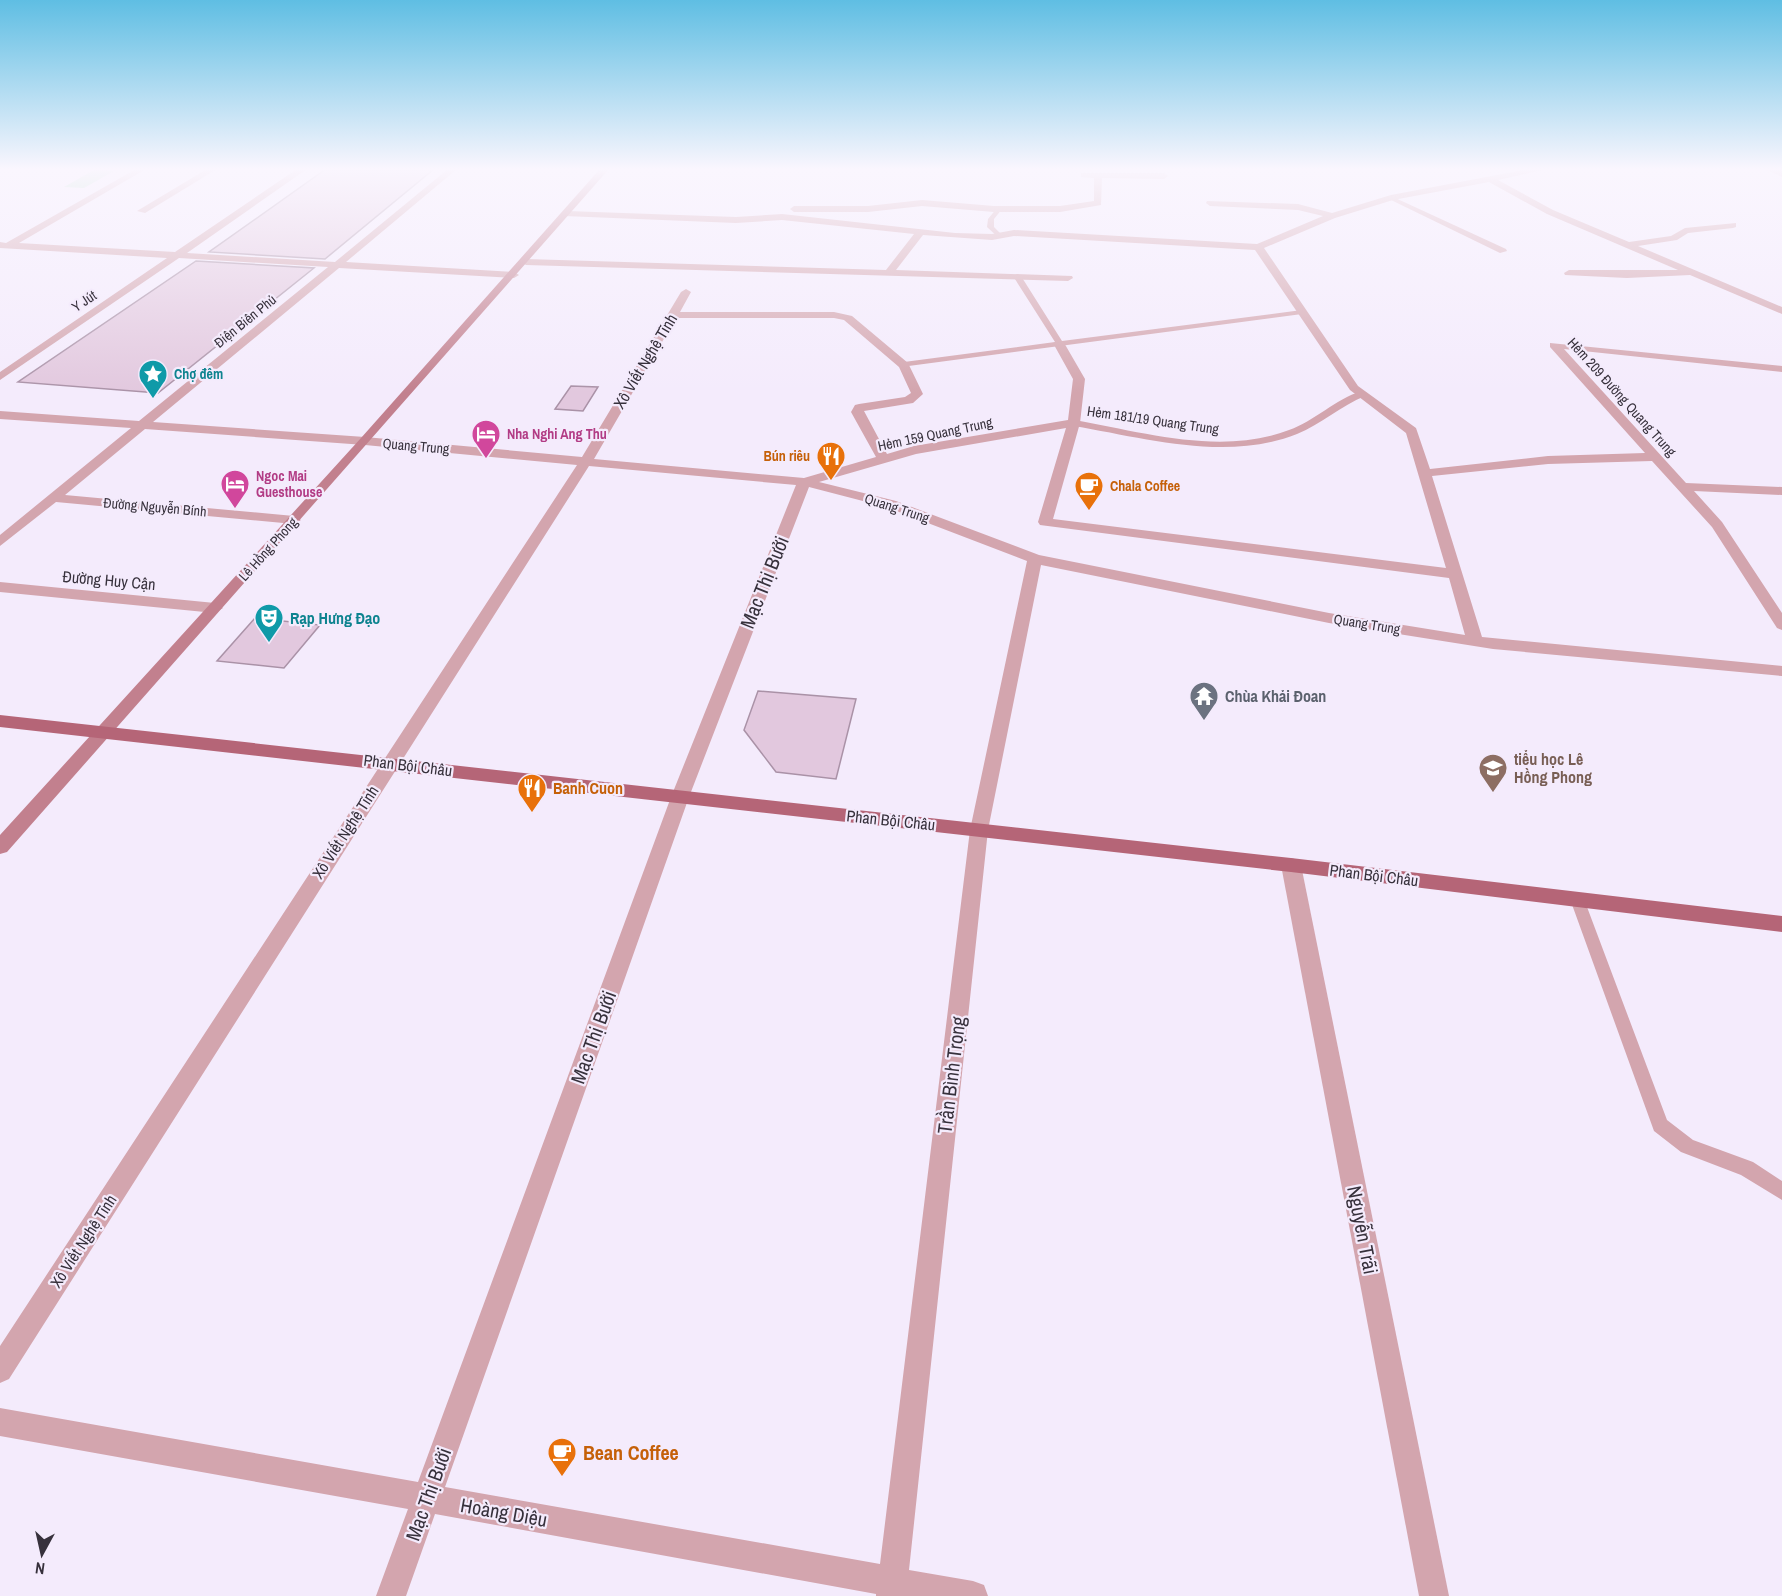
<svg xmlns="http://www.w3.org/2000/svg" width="1782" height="1596" font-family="'Archivo Narrow',sans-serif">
	<rect width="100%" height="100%" fill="#f4ebfc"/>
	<path fill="#a1deb3" d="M 94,170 L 114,171 L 84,188 L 64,187 Z"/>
	<g fill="#e2c8de" stroke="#aa92a7" stroke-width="1.5">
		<path d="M 326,169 L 434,169 L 325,259 L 209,252 Z"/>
		<path d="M 196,261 L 314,268 L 158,393 L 18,382 Z"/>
		<path d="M 571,386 L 598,387 L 583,411 L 555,409 Z"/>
		<path d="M 255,618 L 320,625 L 284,668 L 217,661 Z"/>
		<path d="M 758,691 L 856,699 L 836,779 L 776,772 L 744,730 Z"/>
	</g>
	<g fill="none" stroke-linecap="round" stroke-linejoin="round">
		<g fill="#d3a5ae" fill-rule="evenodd">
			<path d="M 1391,196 L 1506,249 L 1507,251 L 1500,253 L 1389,199 Z"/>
			<path d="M 997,208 L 1002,209 L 994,219 L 994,227 L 1003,236 L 999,238 L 987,227 L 988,219 Z"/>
			<path d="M 1017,274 L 1021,276 L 1062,341 L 1302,310 L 1306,312 L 1302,314 L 901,367 L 901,363 L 904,362 L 1055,342 L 1013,276 Z"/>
			<path d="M 1362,391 L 1366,394 L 1365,396 C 1341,406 1321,424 1297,434 C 1226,462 1145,438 1074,426 L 1069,423 L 1074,420 C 1143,432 1221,456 1289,430 C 1315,421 1335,399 1362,391 Z"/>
			<path d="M 1577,893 L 1582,895 L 1584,899 L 1667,1120 L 1693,1140 L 1753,1162 L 1782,1181 L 1782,1200 L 1741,1175 L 1681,1152 L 1654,1131 L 1570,899 L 1572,895 Z"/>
		</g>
		<g fill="#d3a5ae" fill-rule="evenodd">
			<path d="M 136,169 L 146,169 L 19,243 L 175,252 L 297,169 L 307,169 L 187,253 L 335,262 L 448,169 L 457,169 L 346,262 L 514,272 L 519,275 L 514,278 L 339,268 L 153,422 L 365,437 L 582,457 L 681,292 L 686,289 L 691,292 L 680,312 L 834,312 L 852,316 L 908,363 L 923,394 L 913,403 L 864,411 L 887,454 L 914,446 L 1068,420 L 1073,379 L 1053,343 L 1063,341 L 1085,379 L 1080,423 L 1053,519 L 1446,568 L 1406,433 L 1350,390 L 1255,250 L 1014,236 L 992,240 L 923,235 L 896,270 L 1072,276 L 1073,278 L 1068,281 L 526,265 L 521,262 L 526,259 L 886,270 L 914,234 L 782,220 L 736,223 L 564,216 L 564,212 L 567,211 L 736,217 L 782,214 L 955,233 L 992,234 L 1014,230 L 1257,244 L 1323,216 L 1298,210 L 1210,206 L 1206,203 L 1207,201 L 1298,204 L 1332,213 L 1391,195 L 1529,169 L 1547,169 L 1498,180 L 1553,210 L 1629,242 L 1671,236 L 1685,228 L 1736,223 L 1736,227 L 1733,228 L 1688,233 L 1677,240 L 1638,246 L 1782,307 L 1782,314 L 1690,275 L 1627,278 L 1565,275 L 1564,273 L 1569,270 L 1678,270 L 1547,214 L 1489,182 L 1393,200 L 1335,218 L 1264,248 L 1358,386 L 1416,428 L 1430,469 L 1548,456 L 1645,453 L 1550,347 L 1550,343 L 1782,366 L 1782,372 L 1564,349 L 1686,483 L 1782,487 L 1782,495 L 1694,491 L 1722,522 L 1782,613 L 1782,630 L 1777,628 L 1712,527 L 1652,461 L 1548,464 L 1432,476 L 1482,637 L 1782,666 L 1782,676 L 1493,649 L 1329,623 L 1041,565 L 988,830 L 909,1570 L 973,1581 L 984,1585 L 988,1596 L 876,1596 L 876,1594 L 435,1514 L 406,1596 L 376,1596 L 408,1509 L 0,1436 L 0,1408 L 418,1482 L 671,797 L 796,485 L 589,466 L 9,1379 L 0,1383 L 0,1346 L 577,465 L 365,445 L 145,429 L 65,495 L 294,516 L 301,520 L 294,524 L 56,502 L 0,546 L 0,535 L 131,428 L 0,419 L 0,411 L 139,421 L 328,267 L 179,258 L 0,380 L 0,372 L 167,258 L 0,248 L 0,242 L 6,243 ZM 676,318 L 834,318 L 844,320 L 899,367 L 911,393 L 905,397 L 859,404 L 855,405 L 851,412 L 876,457 L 804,478 L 594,459 ZM 1066,428 L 1038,522 L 1040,525 L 1449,578 L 1465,635 L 1329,613 L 1039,555 L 896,501 L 819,482 L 916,454 ZM 809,487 L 886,507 L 1027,561 L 970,830 L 880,1564 L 445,1487 L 689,797 Z"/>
			<path d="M 207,169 L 217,169 L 145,213 L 137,211 Z"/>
			<path d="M 1768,169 L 1782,171 L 1782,177 L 1769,171 Z"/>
			<path d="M 1081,173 L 1164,173 L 1168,176 L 1164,179 L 1102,178 L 1101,205 L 1060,212 L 994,212 L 922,206 L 868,212 L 794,212 L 790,209 L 794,206 L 868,206 L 922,200 L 994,206 L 1060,206 L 1094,201 L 1094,178 L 1081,177 Z"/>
			<path d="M 0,582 L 215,603 L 223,608 L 215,613 L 0,592 Z"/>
			<path d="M 1291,858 L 1298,860 L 1301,865 L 1449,1596 L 1419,1596 L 1281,865 L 1284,860 Z"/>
		</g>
		<path fill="#c2808e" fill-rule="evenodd" d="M 600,169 L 609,169 L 7,852 L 0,854 L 0,835 L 361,438 Z"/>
		<path fill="#b56577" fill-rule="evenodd" d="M 0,715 L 1291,858 L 1782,916 L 1782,932 L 1291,872 L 0,727 Z"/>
	</g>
	<linearGradient id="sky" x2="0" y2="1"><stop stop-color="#5fbee3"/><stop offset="0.43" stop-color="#faf6fe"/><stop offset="1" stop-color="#faf6fe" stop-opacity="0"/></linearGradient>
	<rect width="1782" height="393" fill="url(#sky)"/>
	<defs>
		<g id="sight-pin" transform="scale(1.5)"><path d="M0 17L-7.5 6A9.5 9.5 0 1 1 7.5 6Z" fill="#0f9aa8" stroke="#f4ebfc"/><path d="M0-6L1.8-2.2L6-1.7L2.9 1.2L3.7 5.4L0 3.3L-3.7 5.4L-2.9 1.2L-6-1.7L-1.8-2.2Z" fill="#fff"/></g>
		<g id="hotel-pin" transform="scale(1.5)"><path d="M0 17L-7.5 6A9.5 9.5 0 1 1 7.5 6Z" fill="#d1479c" stroke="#f4ebfc"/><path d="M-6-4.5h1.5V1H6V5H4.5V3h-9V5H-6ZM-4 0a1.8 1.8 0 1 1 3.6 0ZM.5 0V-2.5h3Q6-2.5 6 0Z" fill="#fff"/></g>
		<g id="restaurant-pin" transform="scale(1.5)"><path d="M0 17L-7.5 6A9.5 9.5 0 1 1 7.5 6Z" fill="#e8710a" stroke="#f4ebfc"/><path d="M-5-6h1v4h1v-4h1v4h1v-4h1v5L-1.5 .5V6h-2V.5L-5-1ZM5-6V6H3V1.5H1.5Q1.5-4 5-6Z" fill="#fff"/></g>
		<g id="cafe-pin" transform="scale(1.5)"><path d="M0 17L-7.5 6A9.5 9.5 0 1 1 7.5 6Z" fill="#e8710a" stroke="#f4ebfc"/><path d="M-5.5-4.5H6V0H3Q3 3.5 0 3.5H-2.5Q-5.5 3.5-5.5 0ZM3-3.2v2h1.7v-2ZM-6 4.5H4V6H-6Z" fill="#fff"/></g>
		<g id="theatre-pin" transform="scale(1.5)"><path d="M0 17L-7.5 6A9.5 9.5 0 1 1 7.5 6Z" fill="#0f9aa8" stroke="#f4ebfc"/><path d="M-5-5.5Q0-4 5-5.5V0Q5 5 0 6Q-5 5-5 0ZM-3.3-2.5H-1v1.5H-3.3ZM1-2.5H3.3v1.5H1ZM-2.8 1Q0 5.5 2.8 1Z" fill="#fff"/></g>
		<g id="temple-pin" transform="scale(1.5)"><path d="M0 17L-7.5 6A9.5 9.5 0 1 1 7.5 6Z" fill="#6b7280" stroke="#f4ebfc"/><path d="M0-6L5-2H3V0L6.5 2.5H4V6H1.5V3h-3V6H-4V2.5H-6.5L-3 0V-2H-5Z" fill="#fff"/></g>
		<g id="school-pin" transform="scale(1.5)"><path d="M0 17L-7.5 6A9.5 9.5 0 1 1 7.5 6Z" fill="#8d6e63" stroke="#f4ebfc"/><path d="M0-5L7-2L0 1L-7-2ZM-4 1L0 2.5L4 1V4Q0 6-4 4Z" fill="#fff"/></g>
	</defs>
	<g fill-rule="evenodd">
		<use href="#sight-pin" x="153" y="374"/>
		<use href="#hotel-pin" x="486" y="434"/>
		<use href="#restaurant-pin" x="831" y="456"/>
		<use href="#hotel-pin" x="235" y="484"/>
		<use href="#cafe-pin" x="1089" y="486"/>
		<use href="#theatre-pin" x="269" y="618"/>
		<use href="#temple-pin" x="1204" y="696"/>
		<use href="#school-pin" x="1493" y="768"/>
		<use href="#restaurant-pin" x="532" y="788"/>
		<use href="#cafe-pin" x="562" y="1452"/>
	</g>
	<g text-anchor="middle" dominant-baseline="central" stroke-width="4.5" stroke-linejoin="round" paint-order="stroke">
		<g font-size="14" fill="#37313c" stroke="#f4ebfc">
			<text transform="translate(84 301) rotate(-34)">Y Jút</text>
			<text transform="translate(245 321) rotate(-39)">Điện Biên Phủ</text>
			<text transform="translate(1622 397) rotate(48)">Hẻm 209 Đường Quang Trung</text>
			<text transform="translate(1153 420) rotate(8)">Hẻm 181/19 Quang Trung</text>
			<text transform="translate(935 434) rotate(-12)">Hẻm 159 Quang Trung</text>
			<text transform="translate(416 446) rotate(5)">Quang Trung</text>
			<text transform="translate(155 507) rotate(5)">Đường Nguyễn Bính</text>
			<text transform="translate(897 508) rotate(18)">Quang Trung</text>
			<text transform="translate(268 549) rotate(-48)">Lê Hồng Phong</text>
			<text transform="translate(1367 624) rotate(9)">Quang Trung</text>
		</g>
		<g font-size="14" font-weight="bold" fill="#0d838f" stroke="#f4ebfc" text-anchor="start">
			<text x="174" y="374">Chợ đêm</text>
		</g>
		<g font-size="14" font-weight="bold" fill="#b23c85" stroke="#f4ebfc" text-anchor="start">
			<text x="507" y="434">Nha Nghi Ang Thu</text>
			<text x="256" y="476">Ngoc Mai<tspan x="256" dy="16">Guesthouse</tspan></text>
		</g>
		<g font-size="14" font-weight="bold" fill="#c56008" stroke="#f4ebfc" text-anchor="end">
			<text x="810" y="456">Bún riêu</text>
			<text x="1110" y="486" text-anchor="start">Chala Coffee</text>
		</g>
		<g font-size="16" fill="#37313c" stroke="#f4ebfc">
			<text transform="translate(645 361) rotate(-59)">Xô Viết Nghệ Tĩnh</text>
			<text transform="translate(109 580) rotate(5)">Đường Huy Cận</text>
			<text transform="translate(408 765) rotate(7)">Phan Bội Châu</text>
			<text transform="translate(891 820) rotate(6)">Phan Bội Châu</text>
			<text transform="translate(345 832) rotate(-57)">Xô Viết Nghệ Tĩnh</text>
			<text transform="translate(1374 875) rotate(7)">Phan Bội Châu</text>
			<text transform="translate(83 1241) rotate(-57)">Xô Viết Nghệ Tĩnh</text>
		</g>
		<g font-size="16" font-weight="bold" fill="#0d838f" stroke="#f4ebfc" text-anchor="start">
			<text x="290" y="618">Rạp Hưng Đạo</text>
		</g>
		<g font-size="16" font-weight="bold" fill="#5b616d" stroke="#f4ebfc" text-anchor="start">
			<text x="1225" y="696">Chùa Khải Đoan</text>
		</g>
		<g font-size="16" font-weight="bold" fill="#785e54" stroke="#f4ebfc" text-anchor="start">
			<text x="1514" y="759">tiểu học Lê<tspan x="1514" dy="18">Hồng Phong</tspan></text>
		</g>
		<g font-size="16" font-weight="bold" fill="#c56008" stroke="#f4ebfc" text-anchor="start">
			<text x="553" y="788">Banh Cuon</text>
		</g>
		<g font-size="20" fill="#37313c" stroke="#f4ebfc">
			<text transform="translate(764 582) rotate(-68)">Mạc Thị Bưởi</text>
			<text transform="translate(593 1037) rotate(-70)">Mạc Thị Bưởi</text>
			<text transform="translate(951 1075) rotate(-83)">Trần Bình Trọng</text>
			<text transform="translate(1363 1230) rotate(79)">Nguyễn Trãi</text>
			<text transform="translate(428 1494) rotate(-70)">Mạc Thị Bưởi</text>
			<text transform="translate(504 1512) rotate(10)">Hoàng Diệu</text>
		</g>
		<g font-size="20" font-weight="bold" fill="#c56008" stroke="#f4ebfc" text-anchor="start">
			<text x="583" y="1452">Bean Coffee</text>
		</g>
	</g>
	<g transform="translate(42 1554) rotate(188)" stroke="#f4ebfc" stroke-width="4.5" paint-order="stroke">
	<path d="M0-4.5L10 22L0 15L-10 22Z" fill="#37313c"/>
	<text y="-9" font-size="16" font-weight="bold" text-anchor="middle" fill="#37313c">N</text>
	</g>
</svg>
